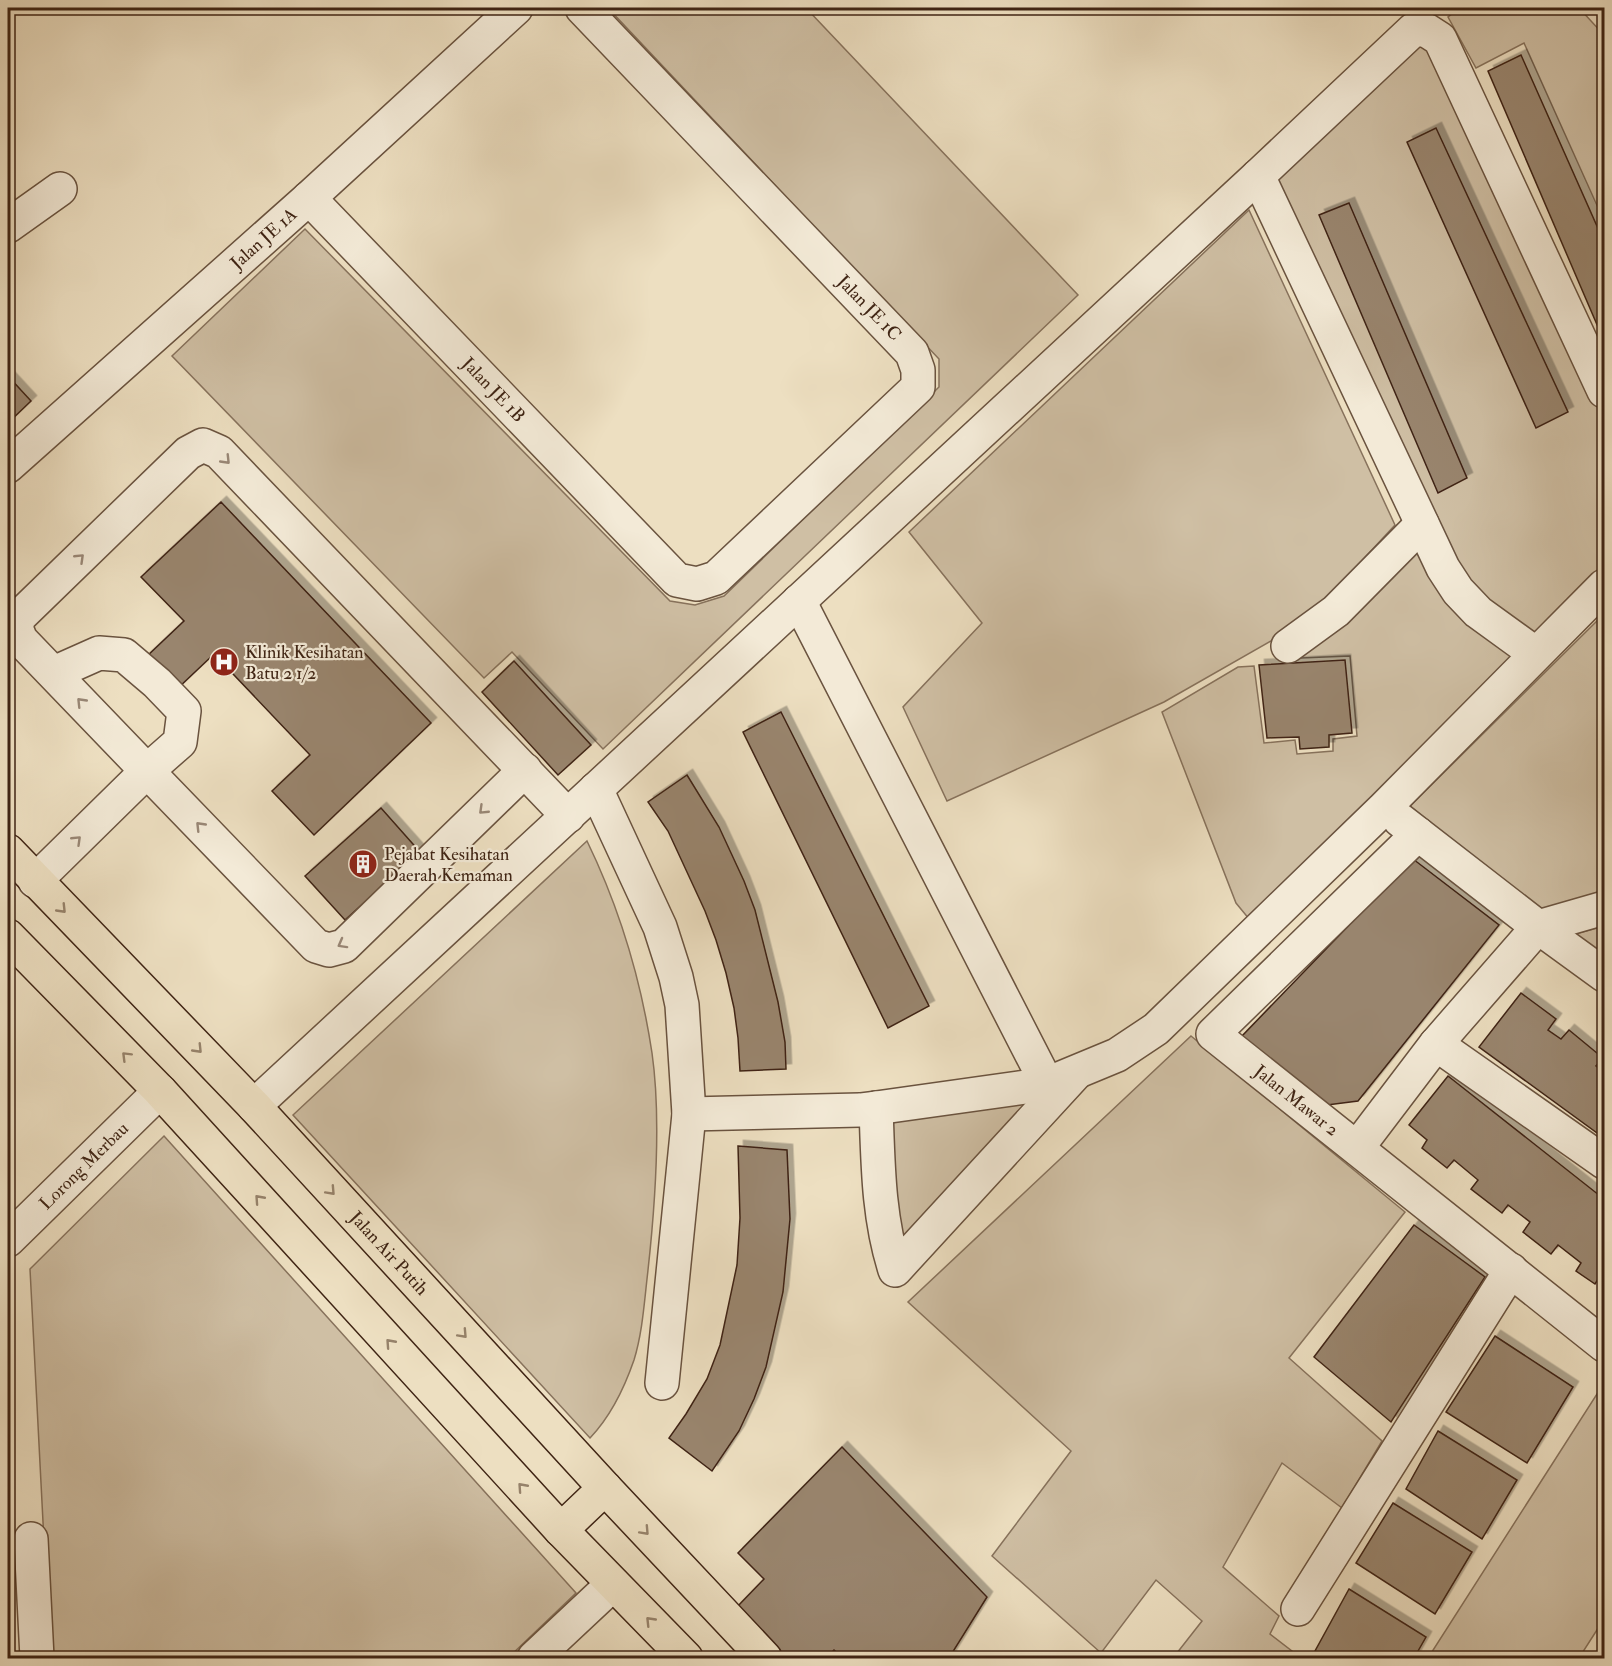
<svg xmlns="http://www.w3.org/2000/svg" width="1612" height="1666" font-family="'IM FELL Double Pica',serif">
	<defs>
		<filter id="shadow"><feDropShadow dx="5.5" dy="-5.5" stdDeviation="0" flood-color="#0004"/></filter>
	</defs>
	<rect width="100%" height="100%" fill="#eddfc1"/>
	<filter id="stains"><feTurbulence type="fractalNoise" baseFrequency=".00333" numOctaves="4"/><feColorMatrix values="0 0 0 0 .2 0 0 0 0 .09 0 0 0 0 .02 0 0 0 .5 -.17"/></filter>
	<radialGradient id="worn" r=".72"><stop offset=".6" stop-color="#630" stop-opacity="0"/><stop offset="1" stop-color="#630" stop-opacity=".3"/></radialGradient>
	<g fill="#cfbfa4" stroke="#87725c" stroke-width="1.5">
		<path d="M 608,8 L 806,8 L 1078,295 L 603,749 L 512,652 L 484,678 L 172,356 L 305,229 L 670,601 L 695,605 L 724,596 L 939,387 L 939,359 Z"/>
		<path d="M 1460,8 L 1579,8 L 1604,35 L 1604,221 L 1524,43 L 1476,68 L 1448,17 Z"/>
		<path d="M 1414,40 L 1435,48 L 1604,409 L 1604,574 L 1533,642 L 1463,584 L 1271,177 Z"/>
		<path d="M 1249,210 L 1395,525 L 1332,593 L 1276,638 L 1164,702 L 947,801 L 903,707 L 982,623 L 909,532 Z"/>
		<path d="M 1418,539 L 1524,655 L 1254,925 L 1236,903 L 1162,712 L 1238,667 L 1254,666 L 1264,743 L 1295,740 L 1297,754 L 1333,751 L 1333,739 L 1357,736 L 1350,656 L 1301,658 L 1300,651 Z"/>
		<path d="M 1604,614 L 1604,891 L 1539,911 L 1410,806 Z"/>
		<path d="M 587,841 C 619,907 641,980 652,1053 C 662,1123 655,1209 647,1279 C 644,1306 642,1334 634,1360 C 624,1389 611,1416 590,1438 L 293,1115 Z"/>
		<path d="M 1604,926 L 1604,955 L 1575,934 Z"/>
		<path d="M 1191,1036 L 1405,1212 L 1289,1358 L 1382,1441 L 1342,1508 L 1282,1463 L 1223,1567 L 1279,1616 L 1270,1634 L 1301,1658 L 1173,1658 L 1202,1621 L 1156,1580 L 1101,1653 L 992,1556 L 1071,1451 L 908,1302 Z"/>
		<path d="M 1035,1099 L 901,1246 L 891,1120 Z"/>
		<path d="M 164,1136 L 576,1593 L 508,1658 L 50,1658 L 30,1269 Z"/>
		<path d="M 1604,1383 L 1604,1619 L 1579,1658 L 1428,1658 Z"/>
	</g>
	<g fill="#99856e" stroke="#3f2414" stroke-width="1.5" filter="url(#shadow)">
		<path d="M 1521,55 L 1604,242 L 1604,341 L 1488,71 Z"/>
		<path d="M 1436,128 L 1568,412 L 1536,428 L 1407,142 Z"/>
		<path d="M 1349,203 L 1467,478 L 1438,493 L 1319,215 Z"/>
		<path d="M 8,376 L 31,401 L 8,423 Z"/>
		<path d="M 221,502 L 431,723 L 314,835 L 272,791 L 310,755 L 214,654 L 176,690 L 145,658 L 184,621 L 141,577 Z"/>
		<path d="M 1345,660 L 1352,733 L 1329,735 L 1329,747 L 1300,749 L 1299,737 L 1267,738 L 1259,665 Z"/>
		<path d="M 514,661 L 591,745 L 558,775 L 482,692 Z"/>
		<path d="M 781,712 L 929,1006 L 888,1028 L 743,732 Z"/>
		<path d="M 687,775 L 719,827 L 744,881 L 755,910 L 778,1002 L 785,1042 L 786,1069 L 740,1071 L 738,1038 L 734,1008 L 726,973 L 716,940 L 705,911 L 668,831 L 648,802 Z"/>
		<path d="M 381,808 L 420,852 L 345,920 L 305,876 Z"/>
		<path d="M 1413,859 L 1499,925 L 1358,1101 L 1327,1105 L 1242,1036 Z"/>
		<path d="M 1521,993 L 1556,1019 L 1548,1030 L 1561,1039 L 1569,1030 L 1603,1058 L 1596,1066 L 1604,1073 L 1604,1138 L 1479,1047 Z"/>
		<path d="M 1448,1076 L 1604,1199 L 1604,1270 L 1595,1284 L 1576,1271 L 1581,1263 L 1558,1245 L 1551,1254 L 1523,1232 L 1530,1222 L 1508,1205 L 1502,1213 L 1471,1189 L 1478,1180 L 1454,1160 L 1447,1168 L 1422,1148 L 1427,1140 L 1409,1125 Z"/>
		<path d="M 738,1146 L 787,1150 L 790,1219 L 783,1292 L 766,1367 L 754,1399 L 739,1431 L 712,1471 L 669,1438 L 686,1414 L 707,1379 L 720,1345 L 737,1265 L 740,1218 Z"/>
		<path d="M 1414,1225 L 1485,1277 L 1391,1422 L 1314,1357 Z"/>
		<path d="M 1495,1336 L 1573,1387 L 1527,1463 L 1446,1412 Z"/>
		<path d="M 1438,1431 L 1517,1480 L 1482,1539 L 1406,1489 Z"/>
		<path d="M 842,1447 L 987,1597 L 949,1658 L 843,1658 L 834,1650 L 826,1658 L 787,1658 L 736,1608 L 764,1579 L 738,1553 Z"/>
		<path d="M 1393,1503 L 1472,1552 L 1435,1614 L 1356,1563 Z"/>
		<path d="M 1349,1589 L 1426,1637 L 1414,1658 L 1327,1658 L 1315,1651 Z"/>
	</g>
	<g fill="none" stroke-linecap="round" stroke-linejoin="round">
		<g stroke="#6a533f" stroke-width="36">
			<g id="minor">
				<path id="s1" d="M 309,198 L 677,580 L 697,584 L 716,578 L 918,387 L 918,370 L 912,353 L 582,8"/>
				<path d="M 8,226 L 60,189"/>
				<path id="s2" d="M 8,466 L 309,198 L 516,8"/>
				<path d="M 799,601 L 1047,1084"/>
				<path d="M 1288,646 L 1336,611 L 1422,524"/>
				<path d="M 1536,654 L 1478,612 L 1458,591 L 1443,568 L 1258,176 L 1413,30 L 1426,30 L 1440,39 L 1604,391"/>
				<path d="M 54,673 L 99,653 L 124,655 L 157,683 L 184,711 L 180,742 L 147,771 L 316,946 L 329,950 L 344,946 L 525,770"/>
				<path d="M 596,789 L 660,927 L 676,977 L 682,1005 L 689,1114 L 662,1383"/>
				<path d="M 1400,820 L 1538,927 L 1604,975"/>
				<path id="s3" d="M 1418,834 L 1213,1034 L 1604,1345"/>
				<path d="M 35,881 L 147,771 L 21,640 L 16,628 L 19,617 L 188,453 L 203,445 L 219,452 L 568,816"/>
				<path d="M 1436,1044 L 1604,1162"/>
				<path d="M 254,1106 L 1258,176"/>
				<path d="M 876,1108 C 878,1163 878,1217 895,1270 L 1075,1074"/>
				<path d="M 689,1114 L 860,1110 L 876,1108 L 1047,1084 L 1117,1055 L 1156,1029 L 1384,808 L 1604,586"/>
				<path d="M 1357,1148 L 1436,1044 L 1538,927 L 1604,908"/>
				<path id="s4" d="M 8,1240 L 160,1091"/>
				<path d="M 31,1539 L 37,1658"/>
				<path d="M 1298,1609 L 1511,1270"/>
				<path d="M 534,1658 L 613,1584"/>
			</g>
		</g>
		<g stroke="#3f2414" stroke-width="36">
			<g id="major">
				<path id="s5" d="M 8,851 L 254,1106 L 605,1488 L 765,1658"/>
				<path d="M 8,936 L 160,1091 L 561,1530 L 686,1658"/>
				<path d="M 561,1530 L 605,1488"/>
			</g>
		</g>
		<use href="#minor" stroke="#f3ead7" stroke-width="33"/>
		<use href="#major" stroke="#eddfc1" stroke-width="33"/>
	</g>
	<defs><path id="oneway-chevron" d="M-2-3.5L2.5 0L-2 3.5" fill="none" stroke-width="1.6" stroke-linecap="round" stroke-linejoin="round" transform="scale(1.5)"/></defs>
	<g stroke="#998776">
		<use href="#oneway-chevron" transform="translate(226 460) rotate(46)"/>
		<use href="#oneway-chevron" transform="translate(80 558) rotate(-44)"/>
		<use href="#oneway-chevron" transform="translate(81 702) rotate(-134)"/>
		<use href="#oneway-chevron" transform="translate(483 810) rotate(136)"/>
		<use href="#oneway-chevron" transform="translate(200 826) rotate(-134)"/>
		<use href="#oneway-chevron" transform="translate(77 840) rotate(-44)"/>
		<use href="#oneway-chevron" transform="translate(342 944) rotate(151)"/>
	</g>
	<g stroke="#96826a">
		<use href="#oneway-chevron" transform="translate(62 909) rotate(46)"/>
		<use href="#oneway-chevron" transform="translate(198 1049) rotate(46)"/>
		<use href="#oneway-chevron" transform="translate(126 1056) rotate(-135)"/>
		<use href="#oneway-chevron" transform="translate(331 1191) rotate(47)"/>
		<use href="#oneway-chevron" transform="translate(259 1199) rotate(-132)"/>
		<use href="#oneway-chevron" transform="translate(463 1334) rotate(47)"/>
		<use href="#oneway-chevron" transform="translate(390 1343) rotate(-132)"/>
		<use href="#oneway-chevron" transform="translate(522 1487) rotate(-132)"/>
		<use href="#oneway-chevron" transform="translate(645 1531) rotate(47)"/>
		<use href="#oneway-chevron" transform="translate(650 1621) rotate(-134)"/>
	</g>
	<defs>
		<g id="hospital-disc" transform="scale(1.5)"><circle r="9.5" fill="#8f2418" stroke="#f3ead7"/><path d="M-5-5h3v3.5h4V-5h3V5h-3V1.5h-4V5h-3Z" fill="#fff"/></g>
		<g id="building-disc" transform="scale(1.5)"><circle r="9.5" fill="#8f2418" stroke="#f3ead7"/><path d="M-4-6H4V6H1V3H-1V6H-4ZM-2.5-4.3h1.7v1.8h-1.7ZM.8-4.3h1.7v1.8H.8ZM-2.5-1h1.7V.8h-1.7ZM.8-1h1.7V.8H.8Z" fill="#fff"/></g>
	</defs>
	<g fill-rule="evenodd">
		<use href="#hospital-disc" x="224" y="662"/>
		<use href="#building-disc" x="363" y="864"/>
	</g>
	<g text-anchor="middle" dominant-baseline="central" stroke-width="4.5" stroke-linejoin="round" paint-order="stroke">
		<g font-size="18" fill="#3f2414" stroke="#f3ead7">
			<text stroke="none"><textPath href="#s2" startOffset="342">Jalan JE 1A</textPath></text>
			<text transform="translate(869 308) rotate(46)">Jalan JE 1C</text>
			<text stroke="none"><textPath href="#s1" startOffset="266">Jalan JE 1B</textPath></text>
			<text stroke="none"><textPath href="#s3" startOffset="393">Jalan Mawar 2</textPath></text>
			<text stroke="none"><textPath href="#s4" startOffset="106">Lorong Merbau</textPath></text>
			<text stroke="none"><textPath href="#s5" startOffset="554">Jalan Air Putih</textPath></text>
		</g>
		<g font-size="18" fill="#3f2414" stroke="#f3ead7" text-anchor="start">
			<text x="245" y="652">Klinik Kesihatan<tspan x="245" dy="21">Batu 2 1/2</tspan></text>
			<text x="384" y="854">Pejabat Kesihatan<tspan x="384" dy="21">Daerah Kemaman</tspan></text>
		</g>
	</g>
	<rect width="1612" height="1666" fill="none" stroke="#eddfc1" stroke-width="30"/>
	<rect x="9" y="9" width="1594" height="1648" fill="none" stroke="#3f2414" stroke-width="3"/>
	<rect x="15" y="15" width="1582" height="1636" fill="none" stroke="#3f2414" stroke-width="1.5"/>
	<rect width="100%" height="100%" filter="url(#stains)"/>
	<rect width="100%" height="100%" fill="url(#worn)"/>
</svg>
